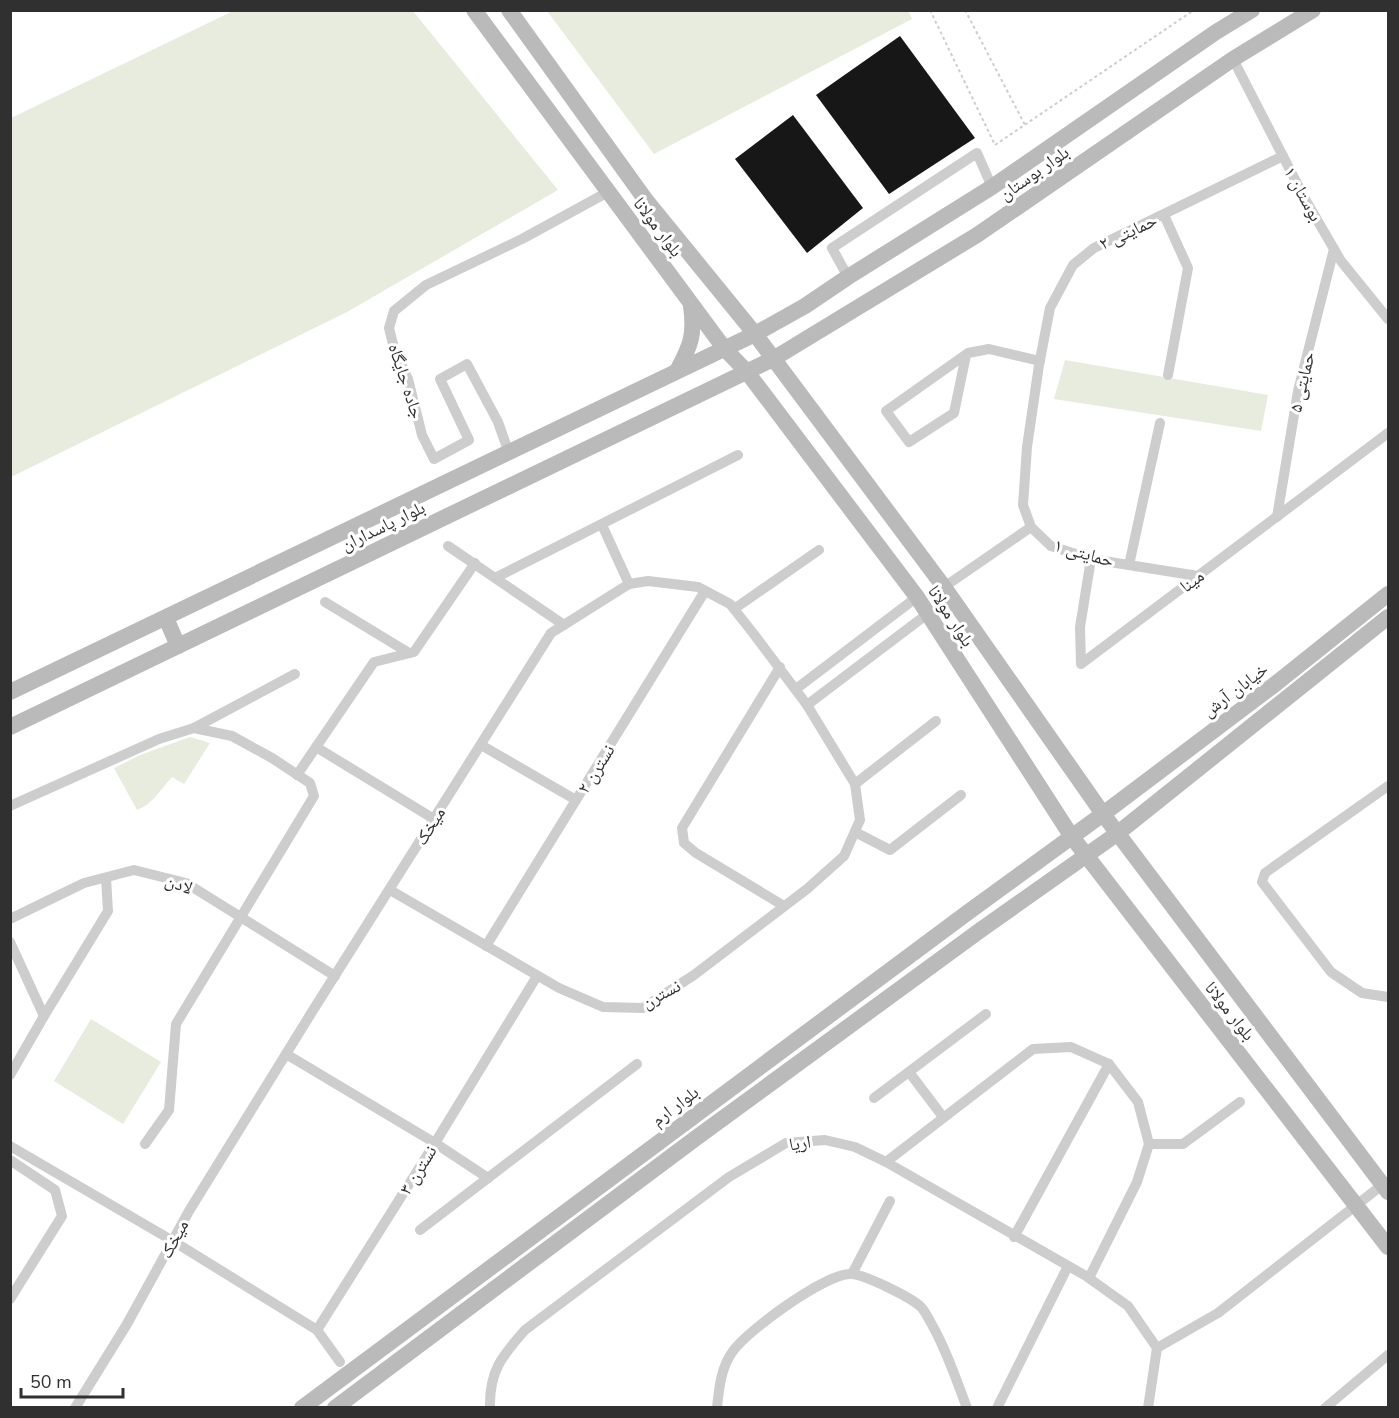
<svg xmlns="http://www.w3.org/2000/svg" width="1399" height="1418" font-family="'Nunito Sans','Noto Naskh Arabic',sans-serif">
	<rect width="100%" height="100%" fill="#fff"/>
	<g fill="#e7ecdf">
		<path d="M 908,10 L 912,19 L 654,154 L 547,11 Z"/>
		<path d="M 233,11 L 413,11 L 558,190 L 347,312 L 11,477 L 11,118 Z"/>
		<path d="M 1065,360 L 1268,395 L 1261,431 L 1054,399 Z"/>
		<path d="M 190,737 L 210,743 L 184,784 L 172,777 C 160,790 153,804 137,810 L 114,768 L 140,755 Z"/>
		<path d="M 91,1019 L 161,1062 L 123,1124 L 54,1081 Z"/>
	</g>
	<g fill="#171717">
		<path d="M 900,36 L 975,138 L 889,194 L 816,95 Z"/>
		<path d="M 793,115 L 863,208 L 807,253 L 735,159 Z"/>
	</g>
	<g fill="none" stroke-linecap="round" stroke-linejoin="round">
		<g stroke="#cdcdcd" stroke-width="2" stroke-dasharray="3 3" stroke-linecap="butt">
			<path d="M 930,10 L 995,145 L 1194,10"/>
			<path d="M 965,10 L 1025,125"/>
		</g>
		<g stroke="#cdcdcd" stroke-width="10">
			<path d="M 1233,59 L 1305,199 L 1341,261 L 1388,319"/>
			<path d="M 1164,215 L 1188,268 L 1168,375"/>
			<path d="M 848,277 L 832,248 L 977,153 L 992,187"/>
			<path d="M 966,355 L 954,413 L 909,442 L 886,411 L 968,353 L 989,349 L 1040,361"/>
			<path d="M 509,453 L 498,422 L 467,364 L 440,379 L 469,440 L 434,459 L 422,435 L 408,379 L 394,348 L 389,328 L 394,311 L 426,285 L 522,239 L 608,192"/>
			<path d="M 1277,517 L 1298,391 L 1334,249"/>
			<path d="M 602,525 L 629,584"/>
			<path d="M 448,546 L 564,625"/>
			<path d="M 1091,559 L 1080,627 L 1081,664 L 1388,433"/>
			<path d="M 1129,565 L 1160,423"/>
			<path d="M 1198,576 L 1091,559 L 1051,546 L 1031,527 L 1023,505 L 1027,447 L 1039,365 L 1050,308 L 1073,265 L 1094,248 L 1283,156"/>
			<path d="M 497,577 L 738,455"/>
			<path d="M 944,587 L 1031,527"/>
			<path d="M 325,602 L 409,653"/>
			<path d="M 734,609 L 819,550"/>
			<path d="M 780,667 L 682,828 L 684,843 L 696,853 L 784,906"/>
			<path d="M 796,689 L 917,597"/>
			<path d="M 807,705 L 926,615"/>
			<path d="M 194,728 L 295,674"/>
			<path d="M 481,745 L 576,800"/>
			<path d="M 316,747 L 434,819"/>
			<path d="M 297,775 L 374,662 L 414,652 L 475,563"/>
			<path d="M 855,784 L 936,721"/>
			<path d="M 1388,786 L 1265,873 L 1262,882 L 1331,972 L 1362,993 L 1388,997"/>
			<path d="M 10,806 L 159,739 L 194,728 L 232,736 L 272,758 L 310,783 L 314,796 L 176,1024 L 169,1110 L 145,1144"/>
			<path d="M 855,832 L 890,850 L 961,795"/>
			<path d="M 10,919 L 84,883 L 134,870 L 186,883 L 335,976"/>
			<path d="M 10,942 L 44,1016"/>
			<path d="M 486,946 L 705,591"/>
			<path d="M 286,1054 L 435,1143 L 488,1178"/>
			<path d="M 909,1072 L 943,1117"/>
			<path d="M 10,1075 L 44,1016 L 108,911 L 106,878"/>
			<path d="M 874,1098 L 986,1014"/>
			<path d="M 1149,1144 L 1183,1144 L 1240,1102"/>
			<path d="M 10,1146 L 173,1241 L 317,1330"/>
			<path d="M 10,1160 L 55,1190 L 62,1216 L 10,1299"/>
			<path d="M 886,1162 L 1033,1049 L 1071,1047 L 1109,1064 L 1138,1102 L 1149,1144 L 1137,1182 L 1089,1278"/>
			<path d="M 420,1230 L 637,1064"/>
			<path d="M 1014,1237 L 1109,1064"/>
			<path d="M 852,1274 L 890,1201"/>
			<path d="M 1157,1348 L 1218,1313 L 1386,1182"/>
			<path d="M 340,1362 L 317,1330 L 435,1143 L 537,976"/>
			<path d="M 75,1408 L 127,1324 L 189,1211 L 310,1015 L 551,633 L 629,584 L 648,581 L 698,587 L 730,604 L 753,633 L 807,705 L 855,784 L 860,820 L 844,856 L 807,889 L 694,975 L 643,1008 L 603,1007 L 559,988 L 390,890"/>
			<path d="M 490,1408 C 489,1371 502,1356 525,1330 L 729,1177 L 786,1143 L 825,1140 L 855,1147 L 886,1162 L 1086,1276 L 1128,1306 L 1157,1348"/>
			<path d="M 717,1408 C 719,1388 721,1367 733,1351 C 748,1330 826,1273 851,1274 C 864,1274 912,1298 921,1307 C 925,1311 928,1318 931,1323 C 946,1349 956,1379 967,1408"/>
			<path d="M 997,1408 L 1068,1266"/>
			<path d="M 1148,1408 L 1157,1348"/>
			<path d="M 1325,1408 L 1388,1355"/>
		</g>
		<g stroke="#bababa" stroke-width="16">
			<path d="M 474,10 L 724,348 L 747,372 L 917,597 L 1072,837 L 1388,1247"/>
			<path d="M 509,10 L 645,199 L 755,334 L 944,587 L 1103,814 L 1388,1192"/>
			<path d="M 677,371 C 691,345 695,335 691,306"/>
			<path d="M 166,618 L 178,646"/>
			<path d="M 10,692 L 755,334 L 805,306 L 848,277 L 992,187 L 1216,32 L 1252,10"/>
			<path d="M 10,727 L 773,359 L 977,235 L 1233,59 L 1313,10"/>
			<path d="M 302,1408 L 967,913 L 1103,814 L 1274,685 L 1388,594"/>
			<path d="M 335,1408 L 696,1138 L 982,929 L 1118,833 L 1388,617"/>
		</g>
	</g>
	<g text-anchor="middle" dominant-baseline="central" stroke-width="6" stroke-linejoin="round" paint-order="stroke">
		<g font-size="18" fill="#303030" stroke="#fff">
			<text transform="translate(1034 173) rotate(-35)">بلوار بوستان</text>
			<text transform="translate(1303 194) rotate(61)">بوستان ۱</text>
			<text transform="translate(658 227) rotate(53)">بلوار مولانا</text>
			<text transform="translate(1128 232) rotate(-25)">حمایتی ۲</text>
			<text transform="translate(406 381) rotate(72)">جاده جایگاه</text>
			<text transform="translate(1302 382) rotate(-77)">حمایتی ۵</text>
			<text transform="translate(383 526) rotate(-26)">بلوار پاسداران</text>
			<text transform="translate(1084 553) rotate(16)">حمایتی ۱</text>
			<text transform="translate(1192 581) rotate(-37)">مینا</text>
			<text transform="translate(951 616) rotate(57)">بلوار مولانا</text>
			<text transform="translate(1235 690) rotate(-37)">خیابان آرش</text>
			<text transform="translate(596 769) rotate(-58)">نسترن ۲</text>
			<text transform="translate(430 826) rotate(-58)">میخک</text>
			<text transform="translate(179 884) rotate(21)">لادن</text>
			<text transform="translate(661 994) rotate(-28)">نسترن</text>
			<text transform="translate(1230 1011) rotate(52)">بلوار مولانا</text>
			<text transform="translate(675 1106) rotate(-37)">بلوار ارم</text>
			<text transform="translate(800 1143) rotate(-9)">اریا</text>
			<text transform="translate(418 1170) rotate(-58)">نسترن ۳</text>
			<text transform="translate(174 1239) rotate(-61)">میخک</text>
		</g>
	</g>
	<rect width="1399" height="1418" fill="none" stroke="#303030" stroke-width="24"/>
	<path d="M21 1388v9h102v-9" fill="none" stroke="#303030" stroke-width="3"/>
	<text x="30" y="1388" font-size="18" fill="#303030" stroke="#ffffff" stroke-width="4.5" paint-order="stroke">50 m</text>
</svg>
